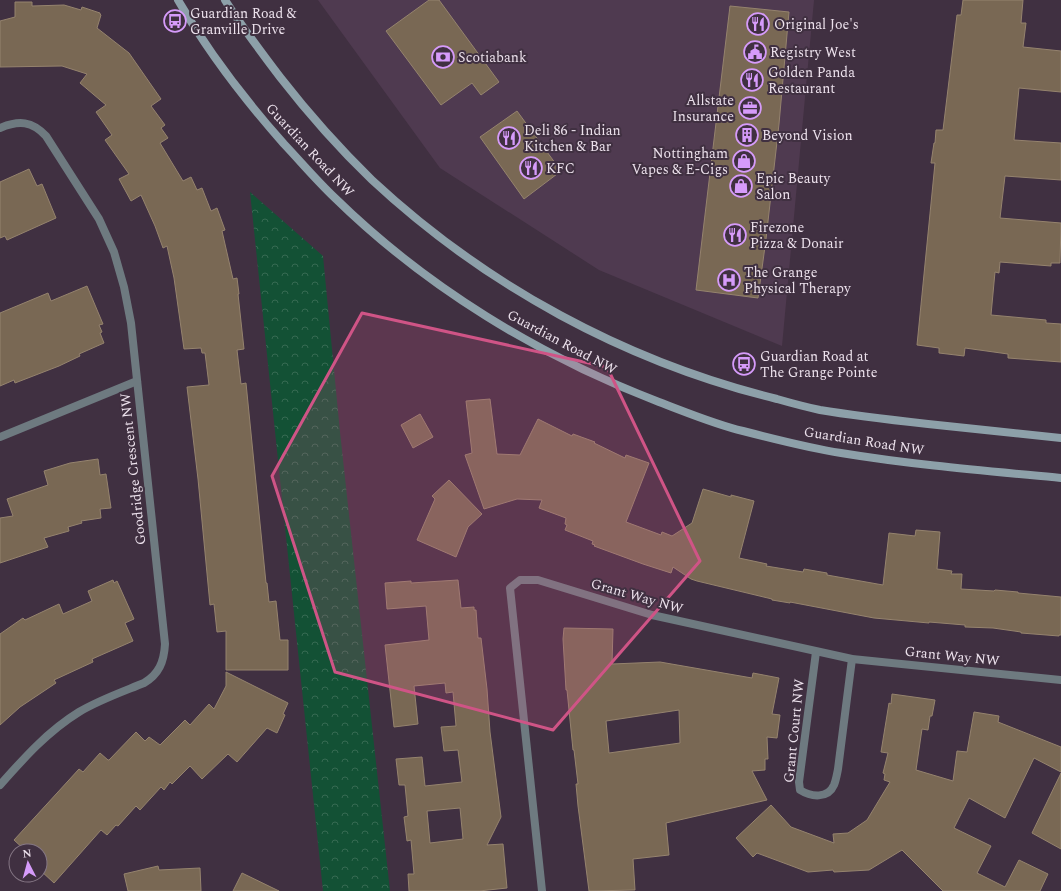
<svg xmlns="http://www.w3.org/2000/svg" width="1061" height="891" font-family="Spectral,serif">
	<defs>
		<pattern id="park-crowns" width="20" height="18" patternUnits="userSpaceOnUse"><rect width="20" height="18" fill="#135135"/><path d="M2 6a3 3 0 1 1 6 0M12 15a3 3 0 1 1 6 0" fill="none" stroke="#366a52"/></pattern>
	</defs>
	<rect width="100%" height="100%" fill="#403041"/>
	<path fill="#4f3a50" d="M 318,0 L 814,0 L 782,346 L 599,270 L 440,168 Z"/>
	<path fill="url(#park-crowns)" d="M 250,192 L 323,256 L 340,432 L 390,891 L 323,891 Z"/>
	<g fill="#796854" stroke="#95836e" fill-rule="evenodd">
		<path d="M 429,0 L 439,0 L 499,82 L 481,95 L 472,83 L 441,105 L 386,31 Z"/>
		<path d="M 963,0 L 1023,0 L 1021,23 L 1026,23 L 1023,47 L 1061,51 L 1061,92 L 1019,88 L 1014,140 L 1061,143 L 1061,180 L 1005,176 L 1000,218 L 1061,223 L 1060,263 L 1051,263 L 1051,266 L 1000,262 L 999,273 L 995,272 L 991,315 L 1046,320 L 1046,323 L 1061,324 L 1061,362 L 1008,358 L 1008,354 L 965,348 L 964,356 L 939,353 L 939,348 L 917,345 L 935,163 L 931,163 L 934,143 L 935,143 L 936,130 L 943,130 L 957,15 L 961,15 Z"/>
		<path d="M 15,2 L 32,2 L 32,6 L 64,5 L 81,10 L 82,7 L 100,13 L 100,14 L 101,15 L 97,28 L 129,53 L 161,99 L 151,106 L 165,125 L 161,128 L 168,138 L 160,143 L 183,181 L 191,177 L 197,190 L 202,188 L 211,211 L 217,208 L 225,230 L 222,231 L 233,279 L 237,278 L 239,294 L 238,294 L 244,349 L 237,350 L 241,384 L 246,383 L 266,583 L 267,583 L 269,602 L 276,601 L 280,640 L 288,640 L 288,670 L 226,670 L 226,631 L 217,632 L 214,604 L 210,605 L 198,479 L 187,387 L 209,385 L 205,353 L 202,353 L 201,348 L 184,349 L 174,278 L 167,246 L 163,248 L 155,226 L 141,195 L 131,201 L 119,179 L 129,174 L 105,140 L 112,135 L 96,112 L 106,105 L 80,83 L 87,74 L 62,66 L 0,67 L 0,21 L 15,17 Z"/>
		<path d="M 730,6 L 789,12 L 779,124 L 766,239 L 758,298 L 696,290 Z"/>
		<path d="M 517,111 L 561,171 L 524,199 L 480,137 Z"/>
		<path d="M 29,169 L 37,186 L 42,184 L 56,218 L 7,240 L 5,236 L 0,238 L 0,182 Z"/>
		<path d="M 87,286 L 103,324 L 99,325 L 102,332 L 100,333 L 104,343 L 79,354 L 80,356 L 59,366 L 15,383 L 14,380 L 0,386 L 0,313 L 48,293 L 51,301 Z"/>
		<path d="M 490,399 L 497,454 L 520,455 L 538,419 L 572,436 L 573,434 L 595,442 L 594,443 L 625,458 L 626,455 L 649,463 L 626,522 L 661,535 L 662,532 L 672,536 L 692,523 L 703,489 L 731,497 L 731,495 L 754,501 L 739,558 L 767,564 L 766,566 L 803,572 L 804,569 L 827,573 L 827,575 L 883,585 L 889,533 L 915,536 L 916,530 L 940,532 L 937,569 L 952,571 L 951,574 L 962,574 L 961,589 L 994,591 L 995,590 L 1018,592 L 1018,593 L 1061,597 L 1061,635 L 1059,635 L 1059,636 L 1021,633 L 1021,632 L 993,628 L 965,627 L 965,625 L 929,622 L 929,623 L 874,618 L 790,602 L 790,603 L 772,600 L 772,599 L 697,581 L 691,579 L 673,567 L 671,573 L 643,564 L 594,546 L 595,545 L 592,544 L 593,541 L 565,530 L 567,525 L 565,524 L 566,518 L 539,508 L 542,500 L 517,499 L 484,509 L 465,455 L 472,453 L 466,401 Z"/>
		<path d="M 420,414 L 433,437 L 413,448 L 401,425 Z"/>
		<path d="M 98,459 L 100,475 L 106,474 L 111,508 L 100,509 L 101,518 L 81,521 L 82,523 L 68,527 L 69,531 L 44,538 L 48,547 L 0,563 L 0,518 L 13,516 L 7,499 L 48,485 L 44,471 L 70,463 Z"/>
		<path d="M 449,480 L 482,514 L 468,527 L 456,557 L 417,540 L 435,499 L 432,496 Z"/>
		<path d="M 113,580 L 114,583 L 117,581 L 134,619 L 125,623 L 133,641 L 92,659 L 93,662 L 54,680 L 56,683 L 20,707 L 0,725 L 0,634 L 23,618 L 25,620 L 59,604 L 63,614 L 92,601 L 88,591 Z"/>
		<path d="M 458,580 L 461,608 L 474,607 L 474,610 L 476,610 L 478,638 L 481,638 L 487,689 L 490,732 L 501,817 L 487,845 L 503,844 L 507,888 L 479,891 L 409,891 L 408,874 L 414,874 L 411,840 L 407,841 L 404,817 L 408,816 L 405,785 L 399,785 L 396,759 L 422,757 L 425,786 L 462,782 L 458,750 L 444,751 L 441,727 L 456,726 L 453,692 L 446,693 L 445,683 L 414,686 L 418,724 L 394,727 L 385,645 L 429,640 L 426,606 L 387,609 L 385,583 L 411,581 L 411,583 ZM 460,808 L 463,839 L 430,843 L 427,811 Z"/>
		<path d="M 564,628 L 613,629 L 612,664 L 660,662 L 752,678 L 753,673 L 779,678 L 772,714 L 780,715 L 777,738 L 767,737 L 768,759 L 765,759 L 765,770 L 752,771 L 767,800 L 666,823 L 669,855 L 633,859 L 635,890 L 589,891 L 578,806 L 576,784 L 578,784 L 574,750 L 573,750 L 567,690 L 566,690 L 563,639 ZM 679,710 L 680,743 L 609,753 L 606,721 Z"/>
		<path d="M 226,672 L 288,703 L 283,714 L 285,715 L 277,733 L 267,728 L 237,762 L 228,754 L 202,779 L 190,766 L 172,784 L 170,782 L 164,790 L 161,787 L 140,810 L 136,806 L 118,826 L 116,825 L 107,835 L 101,830 L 54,883 L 40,870 L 40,851 L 26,851 L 14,840 L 79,769 L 83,772 L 100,753 L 108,760 L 109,760 L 136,732 L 145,741 L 149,737 L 160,745 L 185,720 L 190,725 L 209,704 L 214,709 L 226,686 Z"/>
		<path d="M 892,694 L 935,700 L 932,716 L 930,716 L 928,730 L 922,729 L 916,770 L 953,781 L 957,751 L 967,752 L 974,712 L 999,716 L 998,722 L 1061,747 L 1061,772 L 1034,758 L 1005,818 L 969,798 L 954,828 L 991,846 L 977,873 L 1005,887 L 1019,860 L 1048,874 L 1040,891 L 943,891 L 902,850 L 869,870 L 834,872 L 833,870 L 808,872 L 757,853 L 753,857 L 736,838 L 771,805 L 791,827 L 834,843 L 833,834 L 848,833 L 867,820 L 890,782 L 884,780 L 885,774 L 883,773 L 888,753 L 881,752 L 889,703 L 891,704 Z"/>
		<path d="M 1061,773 L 1061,849 L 1032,833 Z"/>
		<path d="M 158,866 L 159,870 L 200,868 L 201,891 L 128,891 L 124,874 Z"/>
		<path d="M 242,873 L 279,891 L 233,891 Z"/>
	</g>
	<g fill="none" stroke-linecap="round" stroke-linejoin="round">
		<g stroke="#6e7a80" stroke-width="8">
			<path d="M 0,128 C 19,120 32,121 46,136 L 99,219 L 114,252 L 124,287 L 131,323 L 165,644 C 164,662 159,674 144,683 C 122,692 99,700 79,712 C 48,731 24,758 0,785"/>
			<path d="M 0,437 L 137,381"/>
			<path d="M 816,652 L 799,782 L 800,790 C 811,797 828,799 834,785 C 836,780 837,774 838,769 L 852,659"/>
			<path d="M 542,891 L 510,588 L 520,580 L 538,580 L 652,615 L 852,659 L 1061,680"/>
		</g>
		<g stroke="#8da0a9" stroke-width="8">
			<path d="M 178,0 C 208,52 245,100 284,144 C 301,162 317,181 335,198 C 426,287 539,356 659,402 C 686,412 714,424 743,431 C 774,439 809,448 841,453 C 914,465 988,471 1061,478"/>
			<path d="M 225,0 C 242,27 261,52 280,77 C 308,113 339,148 372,180 C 486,286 626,362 777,399 C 791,403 806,407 820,410 C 856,416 892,420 928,424 C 972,429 1017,433 1061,438"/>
		</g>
	</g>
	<path fill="#cf5486" fill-opacity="0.2" stroke="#cf5486" stroke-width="3" stroke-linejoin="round" d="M 362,313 L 607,367 L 700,561 L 553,730 L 335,672 L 272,476 Z"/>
	<defs>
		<g id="bus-ring" transform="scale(1.15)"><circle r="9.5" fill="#403041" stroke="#d69bfa" stroke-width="1.5"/><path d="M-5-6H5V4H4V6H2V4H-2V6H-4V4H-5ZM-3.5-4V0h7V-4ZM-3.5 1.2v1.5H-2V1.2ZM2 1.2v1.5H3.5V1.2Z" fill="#d69bfa"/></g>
		<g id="restaurant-ring" transform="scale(1.15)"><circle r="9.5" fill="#403041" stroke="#d69bfa" stroke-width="1.5"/><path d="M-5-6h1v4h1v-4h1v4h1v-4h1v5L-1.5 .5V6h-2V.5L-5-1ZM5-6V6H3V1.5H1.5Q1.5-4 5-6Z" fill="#d69bfa"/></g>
		<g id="civic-ring" transform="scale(1.15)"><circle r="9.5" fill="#403041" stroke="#d69bfa" stroke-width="1.5"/><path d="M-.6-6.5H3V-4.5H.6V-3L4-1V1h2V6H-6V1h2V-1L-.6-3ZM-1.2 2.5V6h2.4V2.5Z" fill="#d69bfa"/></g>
		<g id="bank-ring" transform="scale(1.15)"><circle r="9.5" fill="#403041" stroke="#d69bfa" stroke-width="1.5"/><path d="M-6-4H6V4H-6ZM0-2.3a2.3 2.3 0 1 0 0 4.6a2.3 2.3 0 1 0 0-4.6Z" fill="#d69bfa"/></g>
		<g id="office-ring" transform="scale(1.15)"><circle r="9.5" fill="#403041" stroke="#d69bfa" stroke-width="1.5"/><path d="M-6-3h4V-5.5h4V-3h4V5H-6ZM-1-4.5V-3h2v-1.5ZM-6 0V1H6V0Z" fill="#d69bfa"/></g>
		<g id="building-ring" transform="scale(1.15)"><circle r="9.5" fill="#403041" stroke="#d69bfa" stroke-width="1.5"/><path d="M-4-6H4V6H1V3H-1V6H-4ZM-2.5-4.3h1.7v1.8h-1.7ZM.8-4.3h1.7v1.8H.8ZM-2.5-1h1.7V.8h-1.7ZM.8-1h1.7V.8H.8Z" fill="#d69bfa"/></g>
		<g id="shop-ring" transform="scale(1.15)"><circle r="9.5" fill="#403041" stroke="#d69bfa" stroke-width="1.5"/><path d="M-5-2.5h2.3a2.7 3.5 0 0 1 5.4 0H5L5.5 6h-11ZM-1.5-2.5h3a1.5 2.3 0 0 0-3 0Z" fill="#d69bfa"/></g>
		<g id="hospital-ring" transform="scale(1.15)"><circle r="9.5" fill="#403041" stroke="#d69bfa" stroke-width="1.5"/><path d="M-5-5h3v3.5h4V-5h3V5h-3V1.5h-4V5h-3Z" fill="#d69bfa"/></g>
	</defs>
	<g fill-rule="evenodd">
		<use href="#bus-ring" x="175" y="21"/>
		<use href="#restaurant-ring" x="758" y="24"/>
		<use href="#civic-ring" x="755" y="52"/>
		<use href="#bank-ring" x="443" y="57"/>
		<use href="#restaurant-ring" x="752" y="80"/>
		<use href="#office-ring" x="750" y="108"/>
		<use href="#building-ring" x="747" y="135"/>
		<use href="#restaurant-ring" x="509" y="138"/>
		<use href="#shop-ring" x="744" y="161"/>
		<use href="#restaurant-ring" x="531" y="168"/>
		<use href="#shop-ring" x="741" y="186"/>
		<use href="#restaurant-ring" x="735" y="235"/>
		<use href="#hospital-ring" x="729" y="280"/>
		<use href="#bus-ring" x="744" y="364"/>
	</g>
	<g text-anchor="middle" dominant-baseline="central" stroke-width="4" stroke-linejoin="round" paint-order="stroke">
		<g font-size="14" fill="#ece1ec" stroke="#403041" text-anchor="start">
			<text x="190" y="13">Guardian Road &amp;<tspan x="190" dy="16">Granville Drive</tspan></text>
			<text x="774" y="24">Original Joe's</text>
			<text x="770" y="52">Registry West</text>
			<text x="458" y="57">Scotiabank</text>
			<text x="768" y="72">Golden Panda<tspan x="768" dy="16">Restaurant</tspan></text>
			<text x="734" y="100" text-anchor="end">Allstate<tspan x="734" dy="16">Insurance</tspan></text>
			<text x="524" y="130">Deli 86 - Indian<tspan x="524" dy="16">Kitchen &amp; Bar</tspan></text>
			<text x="762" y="135">Beyond Vision</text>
			<text x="728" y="153" text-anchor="end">Nottingham<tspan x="728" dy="16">Vapes &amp; E-Cigs</tspan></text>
			<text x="546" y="168">KFC</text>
			<text x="756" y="178">Epic Beauty<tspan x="756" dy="16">Salon</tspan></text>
			<text x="750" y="227">Firezone<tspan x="750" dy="16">Pizza &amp; Donair</tspan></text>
			<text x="744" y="272">The Grange<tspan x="744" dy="16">Physical Therapy</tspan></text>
			<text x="760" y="356">Guardian Road at<tspan x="760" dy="16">The Grange Pointe</tspan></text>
		</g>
		<g font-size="14" fill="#ece1ec" stroke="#403041">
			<text transform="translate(310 150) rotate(47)">Guardian Road NW</text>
			<text transform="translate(562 342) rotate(28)">Guardian Road NW</text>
			<text transform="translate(864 441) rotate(9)">Guardian Road NW</text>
			<text transform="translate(133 469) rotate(-96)">Goodridge Crescent NW</text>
			<text transform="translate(637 596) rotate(16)">Grant Way NW</text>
			<text transform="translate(952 656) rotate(6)">Grant Way NW</text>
			<text transform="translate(794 731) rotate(-84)">Grant Court NW</text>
		</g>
	</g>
	<g transform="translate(28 863) rotate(354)"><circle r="19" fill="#403041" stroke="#857785"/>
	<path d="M0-3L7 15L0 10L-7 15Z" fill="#d69bfa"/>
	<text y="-6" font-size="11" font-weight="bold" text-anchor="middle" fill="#ece1ec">N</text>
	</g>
</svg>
